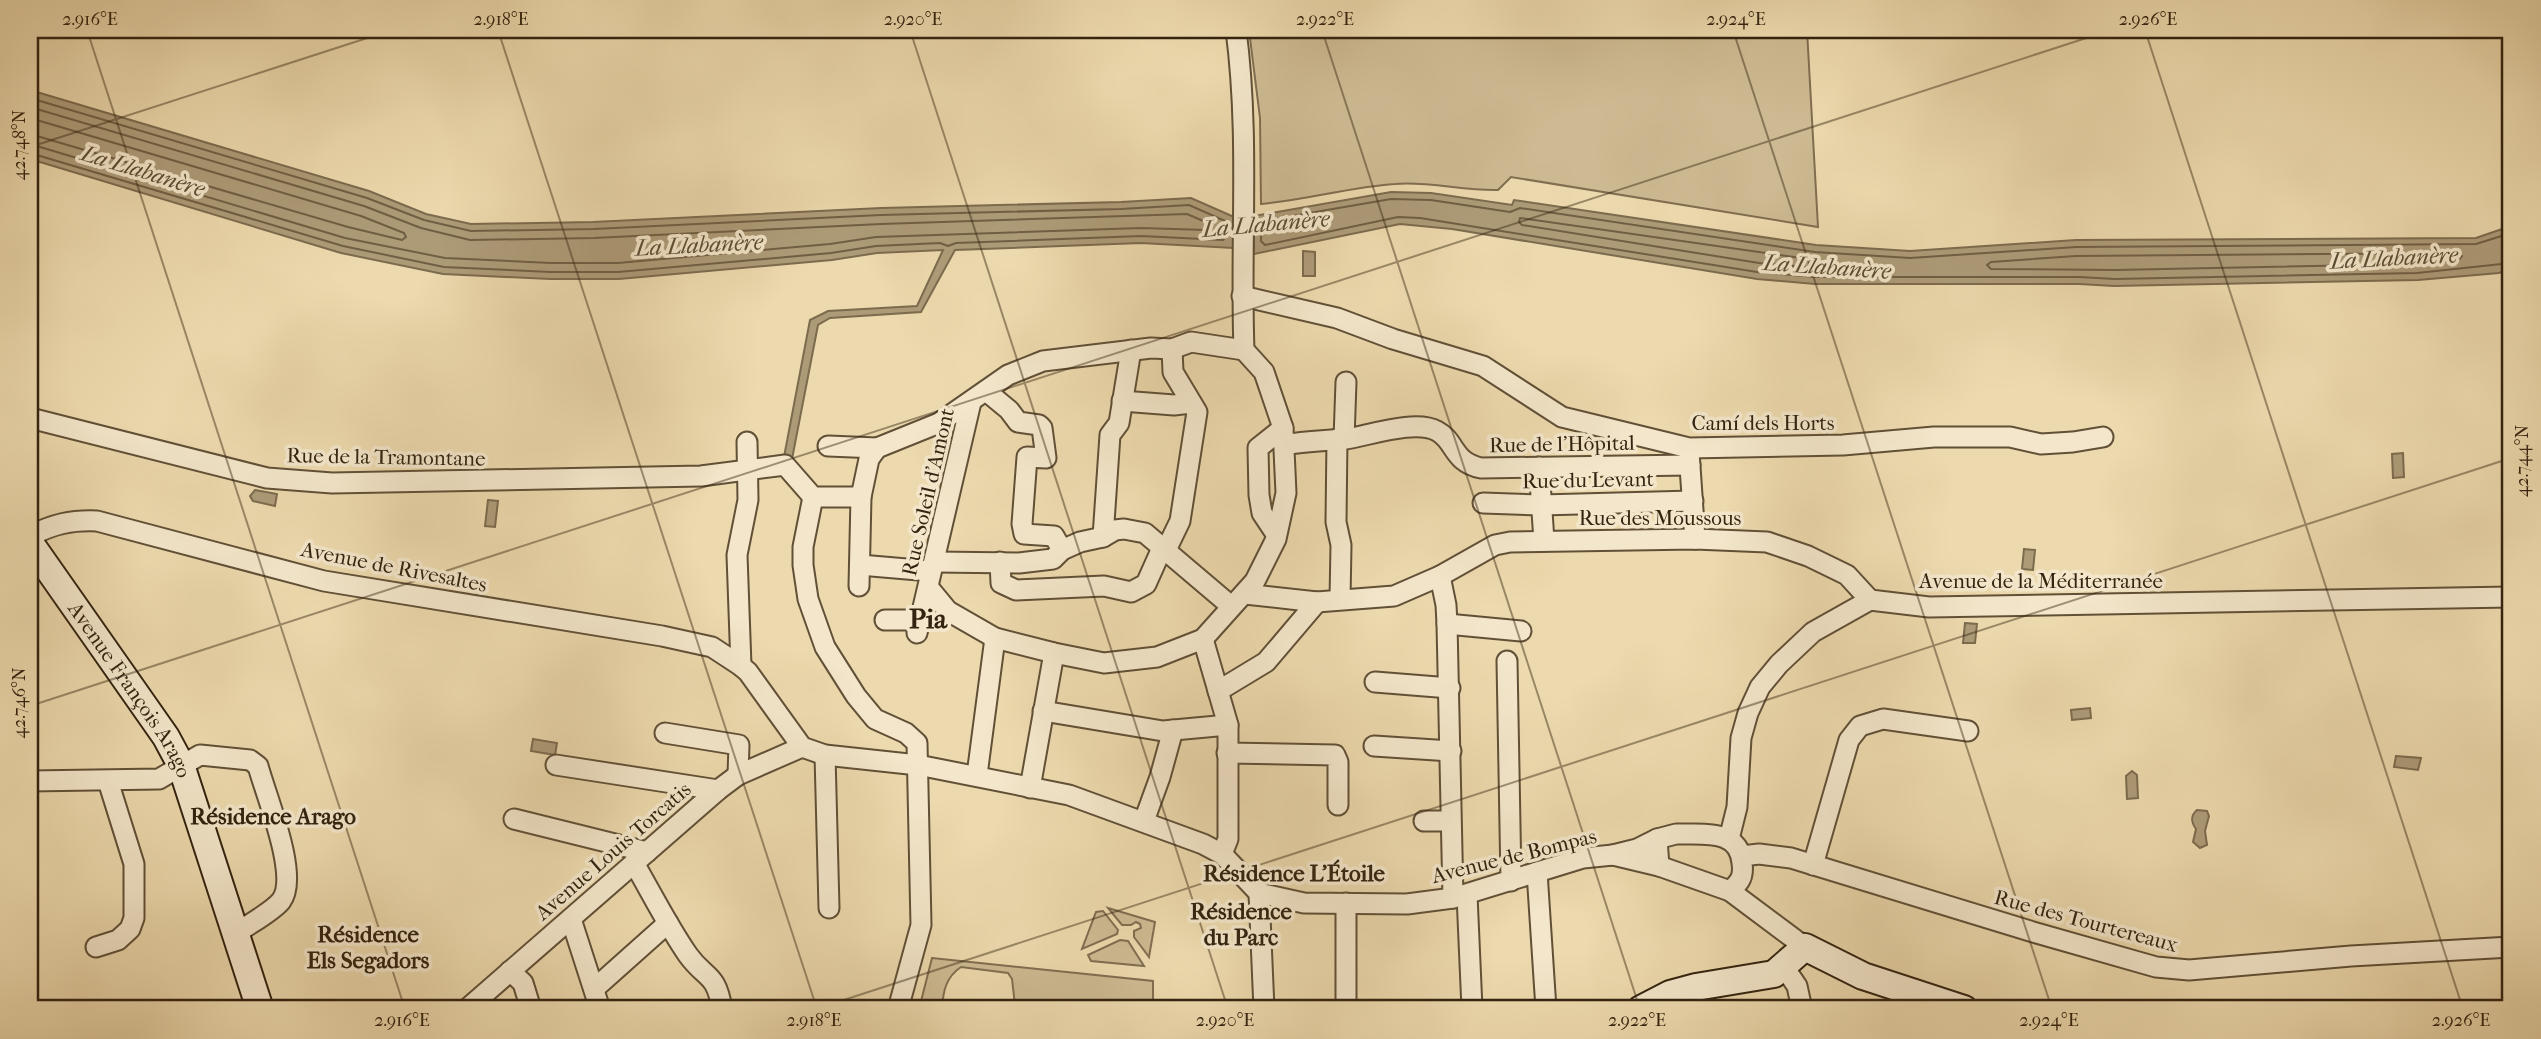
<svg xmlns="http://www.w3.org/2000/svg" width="2541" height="1039" font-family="'IM FELL French Canon',serif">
	<rect width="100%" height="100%" fill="#ecd9ad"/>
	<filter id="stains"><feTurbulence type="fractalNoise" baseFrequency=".00286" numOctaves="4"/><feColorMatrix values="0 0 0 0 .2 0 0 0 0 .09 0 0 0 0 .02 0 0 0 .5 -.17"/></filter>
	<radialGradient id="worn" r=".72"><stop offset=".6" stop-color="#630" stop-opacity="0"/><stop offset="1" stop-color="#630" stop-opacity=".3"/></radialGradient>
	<g fill="#cdba92" stroke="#806e51" stroke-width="2">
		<path d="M 1249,30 L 1807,30 L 1818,227 L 1511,177 L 1498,190 C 1464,191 1428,181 1395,184 C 1350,187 1306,200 1261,204 L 1260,118 Z"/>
		<path d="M 1108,908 L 1155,922 L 1149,957 L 1134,937 L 1134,931 L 1141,928 L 1140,924 L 1136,922 L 1131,925 L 1122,925 Z"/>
		<path d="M 1103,911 L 1118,930 L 1117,934 L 1082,949 L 1096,912 Z"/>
		<path d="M 1120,940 L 1128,941 L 1144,966 L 1091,961 L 1088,955 Z"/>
		<path d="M 932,958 L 1153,981 L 1153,1009 L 1079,1009 L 1052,1006 L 1019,1008 L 1015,1005 L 1012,979 L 1008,973 L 961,967 C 946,977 943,991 942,1009 L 919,1009 Z"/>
	</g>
	<g fill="#ad9b78" stroke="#7c6b4e" stroke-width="2">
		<path d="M 30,90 L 369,191 L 426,214 L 471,224 L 593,222 L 881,208 L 1121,202 L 1191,198 L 1234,217 L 1233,248 L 1141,243 L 955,250 L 921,312 L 830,318 L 818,325 L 792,459 L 784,457 L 810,320 L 828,311 L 917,306 L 943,250 L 877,253 L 832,260 L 619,279 L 550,279 L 443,274 L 341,253 L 30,159 Z"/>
		<path d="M 1391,192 L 1431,193 L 1512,205 L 1514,200 L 1816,245 L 1910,251 L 2076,240 L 2476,238 L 2511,226 L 2511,269 L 2499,273 L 2418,280 L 2114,286 L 2079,284 L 1815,284 L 1757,279 L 1452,229 L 1400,224 L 1254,254 L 1254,216 Z"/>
		<path d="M 1303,251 L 1315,252 L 1315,276 L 1303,276 Z"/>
		<path d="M 2403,453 L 2404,477 L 2393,478 L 2392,454 Z"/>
		<path d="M 255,490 L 277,494 L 275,506 L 253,501 L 250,496 Z"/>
		<path d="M 488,500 L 498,501 L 495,527 L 485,526 Z"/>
		<path d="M 2024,549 L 2035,550 L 2033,570 L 2022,569 Z"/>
		<path d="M 1965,623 L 1977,624 L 1975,643 L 1963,643 Z"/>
		<path d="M 2090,708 L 2091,718 L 2072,720 L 2071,710 Z"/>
		<path d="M 533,739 L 557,743 L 555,755 L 531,751 Z"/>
		<path d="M 2396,756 L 2421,758 L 2418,770 L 2394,767 Z"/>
		<path d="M 2132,771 L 2137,775 L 2138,798 L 2127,799 L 2126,776 Z"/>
		<path d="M 2197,810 L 2207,811 L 2209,816 L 2205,831 L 2207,845 L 2200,848 L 2193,842 L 2196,829 C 2191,822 2190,816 2197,810 Z"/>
	</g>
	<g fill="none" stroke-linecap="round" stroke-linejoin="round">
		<g stroke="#705f44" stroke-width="2">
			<path d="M 30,98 L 367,198 L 424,220 L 471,231 L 594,229 L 881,215 L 1121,209 L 1189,205 L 1225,221 L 1226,237 L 1223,240 L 1141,236 L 956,243 L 948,246 L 940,243 L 876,246 L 831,253 L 618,272 L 550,272 L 444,267 L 343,246 L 30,153"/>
			<path d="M 30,107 L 364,206 L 421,228 L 470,240 L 594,238 L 881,224 L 1187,214 L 1208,223 L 1209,226 L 1206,230 L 1141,228 L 876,237 L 830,244 L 618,263 L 551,263 L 445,258 L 345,238 L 30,144"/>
			<path d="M 30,118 L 361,216 L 404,233 L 406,237 L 402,240 L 348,227 L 30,134"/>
			<path d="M 1520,218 L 1829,262 L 1831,266 L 1829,269 L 1759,263 L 1522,225 L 1519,222 Z"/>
			<path d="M 2511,233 L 2476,244 L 2076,247 L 1910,258 L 1815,252 L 1520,208 L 1510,212 L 1431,200 L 1391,199 L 1263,221 L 1261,224 L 1261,241 L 1265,245 L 1398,217 L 1420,218 L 1757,272 L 1815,277 L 2079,277 L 2115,279 L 2417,273 L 2511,263"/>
			<path d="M 2458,253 L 2462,256 L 2459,260 L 2417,264 L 2115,270 L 1991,269 L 1987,265 L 1991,262 L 2076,256 Z"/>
		</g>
		<g stroke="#615037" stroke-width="23">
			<g id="minor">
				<path d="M 1242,296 L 1337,318 L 1393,339 L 1483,366 L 1562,417 L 1689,448 L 1843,445 L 1934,437 L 2010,437 L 2041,444 L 2073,442 L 2103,437"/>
				<path d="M 986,391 L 1009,410 L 1018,422 L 1039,425 L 1042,428 L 1046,458 L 1027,457 L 1022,524 L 1024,534 L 1054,536 L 1062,550"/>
				<path d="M 1122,401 L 1174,405 L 1191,403"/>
				<path d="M 30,418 L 267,478 L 332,483 L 701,476 L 785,465 L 813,497 L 861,497"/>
				<path d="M 1337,439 L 1336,522 L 1341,545 L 1340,599"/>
				<path d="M 1344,439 L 1346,382"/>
				<path d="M 1285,445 C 1304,441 1325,441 1345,439 C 1368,436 1415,419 1437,431 C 1456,441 1452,462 1481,468 L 1690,465"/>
				<path d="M 828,446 L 877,448"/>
				<path d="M 1689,452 L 1695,539"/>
				<path d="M 1539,467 L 1544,541"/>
				<path d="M 813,497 L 803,547 L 803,565 L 808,599 L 825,647 L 856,696 L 875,719 L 906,733 L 917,743 L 921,925 L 898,1009"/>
				<path d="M 1483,503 L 1541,505 L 1693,501"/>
				<path d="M 1276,534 L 1262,513 L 1259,495 L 1258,448 L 1283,428"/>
				<path d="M 30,536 C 53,524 71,520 97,521 L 324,581 L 662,636 L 712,647 L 741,666 L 748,672 L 802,747 L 825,755 L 918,765 L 1069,795 L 1203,844 L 1222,854 L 1259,893 L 1304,903 L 1407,904 L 1453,898 L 1583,858 L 1613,855"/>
				<path d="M 1103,537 L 1110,435 L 1119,423 L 1131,350"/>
				<path d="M 1166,550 L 1180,521 L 1197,412 L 1173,372 L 1172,349"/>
				<path d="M 935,562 L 1019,563 L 1053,559 L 1062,550 L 1080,542 L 1103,537 L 1115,530 L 1124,529 L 1145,533 L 1231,606"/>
				<path d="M 1000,562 L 1001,583 L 1016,590 L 1104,586 L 1131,592 L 1146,584 L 1163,546"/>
				<path d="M 860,565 L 930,571"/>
				<path d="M 1440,576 L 1446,605 L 1447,624 L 1453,898"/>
				<path d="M 859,586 L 861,497 L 869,459 L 877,448 L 939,423 L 1008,375 L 1043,361 L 1151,348 L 1172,349 L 1191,342 L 1244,350"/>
				<path d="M 929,588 L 948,611 L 995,638 L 1054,653 L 1104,663 L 1157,657 L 1203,639 L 1255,581 L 1276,539 L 1286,493 L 1283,428 L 1264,372 L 1244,350 C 1240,243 1250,136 1236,30"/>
				<path d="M 1245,594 L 1317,602 L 1394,596 L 1440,576 L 1495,545 L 1510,542 L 1695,539 L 1767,542 L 1808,556 L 1847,575 L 1870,600"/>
				<path d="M 885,620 L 920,620"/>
				<path d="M 1447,624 L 1521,631"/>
				<path d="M 917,633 L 971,402"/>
				<path d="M 1203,639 L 1228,725 L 1228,839 L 1222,854"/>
				<path d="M 1507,661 L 1511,881"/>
				<path d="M 741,666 L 737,555 L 748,500 L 747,442"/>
				<path d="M 1375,682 L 1450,688"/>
				<path d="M 1218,691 L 1266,662 L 1317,602"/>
				<path d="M 1043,711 L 1163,731 L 1228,725"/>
				<path d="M 665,733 L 739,745 L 738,775"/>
				<path d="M 1374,746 L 1451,751"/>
				<path d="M 1227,753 L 1335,755 L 1338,762 L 1338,805"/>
				<path d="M 825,755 L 829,908"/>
				<path d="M 556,765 L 718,790"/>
				<path d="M 977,775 L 995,638"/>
				<path d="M 30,781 L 159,779 L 200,755 L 250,760 L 258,766 C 266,796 300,877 281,901 C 272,912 249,924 237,933"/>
				<path d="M 1030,788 L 1054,653"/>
				<path d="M 514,819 L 647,852"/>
				<path d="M 1144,821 L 1160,777 L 1173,730"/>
				<path d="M 1424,821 L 1450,821"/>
				<path d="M 1676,834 C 1702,835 1739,828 1742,863 C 1744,877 1740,882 1730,891 L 1659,866 L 1657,839 Z"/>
				<path d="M 1657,839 L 1637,849 L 1613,855 L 1659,866"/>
				<path d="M 1729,839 L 1737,807 L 1741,738 L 1748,713 L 1760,687 L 1779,664 L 1813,632 L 1870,600 L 1929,607 L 2511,597"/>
				<path d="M 1742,856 L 1759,854 L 1791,858 L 2033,932 L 2156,967 L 2189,970 L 2351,956 L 2511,947"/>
				<path d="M 634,863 C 652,894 668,926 688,955 C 706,980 716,972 722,1009"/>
				<path d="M 1813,865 L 1849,740 L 1860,726 L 1883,719 L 1968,731"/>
				<path d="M 1537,872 L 1546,1009"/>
				<path d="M 1730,891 L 1805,947"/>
				<path d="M 1259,893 L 1264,1009"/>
				<path d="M 1467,895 L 1472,1009"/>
				<path d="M 571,919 L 600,1009"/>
				<path d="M 96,947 L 118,940 L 130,929 L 134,918 L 134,864 L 108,781"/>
				<path d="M 1784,967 L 1797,986 L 1802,1009"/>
				<path d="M 510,971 L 523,983 L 531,1009"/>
				<path d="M 594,989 L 668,923"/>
				<path d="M 467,1009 L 718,790 L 738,775 L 802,747"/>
				<path d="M 1346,1009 L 1346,903"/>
			</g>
		</g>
		<g stroke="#332310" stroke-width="30">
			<g id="secondary">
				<path id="s1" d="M 30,543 L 166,737 L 181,765 L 260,1009"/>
				<path d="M 1641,1009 L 1670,994 L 1696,987 L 1774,974 L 1805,947 L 1863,976 L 1964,1009"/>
			</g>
		</g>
		<use href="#minor" stroke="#f3e6ca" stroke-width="19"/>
		<use href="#secondary" stroke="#f3e6ca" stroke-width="26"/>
	</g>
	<path fill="none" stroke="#332310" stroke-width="2" stroke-opacity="0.45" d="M 87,30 L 405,1009M 498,30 L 817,1009M 910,30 L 1228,1009M 1322,30 L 1640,1009M 1733,30 L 2052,1009M 2145,30 L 2463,1009M 30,147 L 392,30M 30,706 L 2111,30M 816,1009 L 2511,458"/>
	<g text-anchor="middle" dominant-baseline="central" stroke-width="7" stroke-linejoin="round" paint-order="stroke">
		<g font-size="21" fill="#332310" stroke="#f3e6ca">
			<text x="1763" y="423">Camí dels Horts</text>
			<text transform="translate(1562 444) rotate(-1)">Rue de l'Hôpital</text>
			<text transform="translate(386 457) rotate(1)">Rue de la Tramontane</text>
			<text transform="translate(1588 480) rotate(-1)">Rue du Levant</text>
			<text transform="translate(928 492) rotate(-77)">Rue Soleil d'Amont</text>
			<text x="1660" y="518">Rue des Moussous</text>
			<text transform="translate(394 567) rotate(11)">Avenue de Rivesaltes</text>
			<text x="2041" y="581">Avenue de la Méditerranée</text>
			<text stroke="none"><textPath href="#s1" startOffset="178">Avenue François Arago</textPath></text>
			<text transform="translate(613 851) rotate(-41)">Avenue Louis Torcatis</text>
			<text transform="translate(1514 856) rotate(-14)">Avenue de Bompas</text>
			<text transform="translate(2086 921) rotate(15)">Rue des Tourtereaux</text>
		</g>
		<g font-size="23" font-style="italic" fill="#5e4d34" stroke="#f3e6ca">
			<text transform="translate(143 171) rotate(17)">La Llabanère</text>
			<text transform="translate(1266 224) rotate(-5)">La Llabanère</text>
			<text transform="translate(699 245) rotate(-3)">La Llabanère</text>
			<text transform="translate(2394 258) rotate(-3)">La Llabanère</text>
			<text transform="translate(1827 267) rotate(4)">La Llabanère</text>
		</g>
		<g font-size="23" font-weight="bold" fill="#332310" stroke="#f3e6ca">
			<text x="273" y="816">Résidence Arago</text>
			<text x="1294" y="873">Résidence L'Étoile</text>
			<text x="1241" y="911">Résidence<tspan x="1241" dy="26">du Parc</tspan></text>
			<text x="368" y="934">Résidence<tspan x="368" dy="26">Els Segadors</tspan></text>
		</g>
		<g font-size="28" font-weight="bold" fill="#332310" stroke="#f3e6ca">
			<text x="928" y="618">Pia</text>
		</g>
	</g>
	<rect width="2541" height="1039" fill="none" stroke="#ecd9ad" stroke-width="77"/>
	<rect x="38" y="38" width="2464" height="962" fill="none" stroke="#332310" stroke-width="2.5"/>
	<g font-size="18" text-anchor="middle" fill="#332310">
		<text x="90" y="25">2.916°E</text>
		<text x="501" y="25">2.918°E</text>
		<text x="913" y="25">2.920°E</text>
		<text x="1325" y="25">2.922°E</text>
		<text x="1736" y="25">2.924°E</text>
		<text x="2148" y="25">2.926°E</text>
		<text transform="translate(19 145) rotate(-90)" y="6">42.748°N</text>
		<text transform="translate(2522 461) rotate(-90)" y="6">42.744°N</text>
		<text transform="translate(19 703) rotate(-90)" y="6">42.746°N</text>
		<text x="402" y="1026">2.916°E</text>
		<text x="814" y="1026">2.918°E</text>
		<text x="1225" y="1026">2.920°E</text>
		<text x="1637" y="1026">2.922°E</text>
		<text x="2049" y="1026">2.924°E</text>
		<text x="2461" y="1026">2.926°E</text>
	</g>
	<rect width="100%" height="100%" filter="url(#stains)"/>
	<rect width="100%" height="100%" fill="url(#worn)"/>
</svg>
